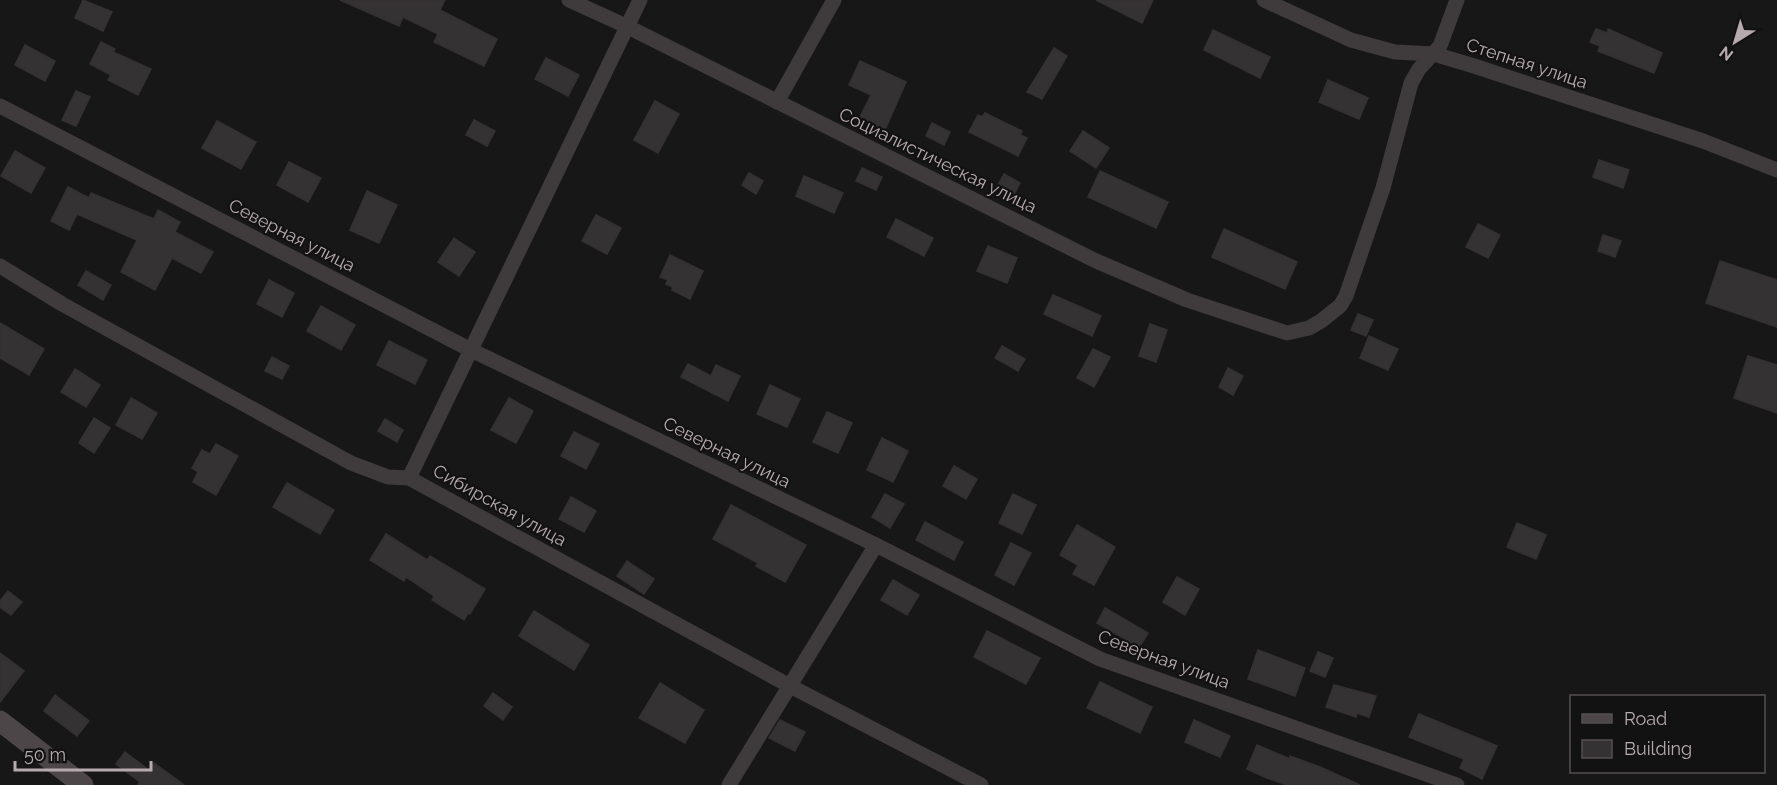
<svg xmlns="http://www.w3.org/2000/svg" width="1777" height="785" font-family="Raleway,sans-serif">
	<rect width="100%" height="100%" fill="#181717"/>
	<g fill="#343232" stroke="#343131" stroke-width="1.5">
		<path d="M 83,0 L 112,12 L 103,31 L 75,18 Z"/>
		<path d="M 340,0 L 445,0 L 440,10 L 497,39 L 484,66 L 434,42 L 438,34 L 403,17 L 399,26 Z"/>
		<path d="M 1096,0 L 1153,0 L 1142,23 Z"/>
		<path d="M 1596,29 L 1607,33 L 1608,29 L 1662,53 L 1654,73 L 1598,51 L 1600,46 L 1590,42 Z"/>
		<path d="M 1213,30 L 1270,57 L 1260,78 L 1204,50 Z"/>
		<path d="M 101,42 L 115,49 L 113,52 L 151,69 L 138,95 L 108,80 L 111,75 L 90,64 Z"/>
		<path d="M 25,45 L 55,61 L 45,81 L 15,65 Z"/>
		<path d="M 1054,48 L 1067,56 L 1042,99 L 1027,92 Z"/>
		<path d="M 546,58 L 579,75 L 568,96 L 535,79 Z"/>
		<path d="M 860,61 L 906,82 L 885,130 L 860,117 L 871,95 L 849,85 Z"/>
		<path d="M 1328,80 L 1368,98 L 1359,119 L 1319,102 Z"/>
		<path d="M 76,91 L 90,97 L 76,126 L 62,120 Z"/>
		<path d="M 655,101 L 679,114 L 658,153 L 634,140 Z"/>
		<path d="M 985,113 L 1022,131 L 1020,135 L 1027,138 L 1018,156 L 969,132 L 978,115 L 982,117 Z"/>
		<path d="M 474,120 L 495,131 L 487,146 L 466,135 Z"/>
		<path d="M 217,121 L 256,142 L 241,169 L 202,148 Z"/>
		<path d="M 932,123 L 950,132 L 944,145 L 926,136 Z"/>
		<path d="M 1083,131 L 1109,148 L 1096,168 L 1070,151 Z"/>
		<path d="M 15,151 L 45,168 L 31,193 L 1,176 Z"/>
		<path d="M 1599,160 L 1629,170 L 1623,188 L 1593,177 Z"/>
		<path d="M 289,162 L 321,178 L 308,202 L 277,185 Z"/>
		<path d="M 862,168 L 882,177 L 876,190 L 856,181 Z"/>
		<path d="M 1100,171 L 1168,202 L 1156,228 L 1088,197 Z"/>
		<path d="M 749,173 L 763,181 L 756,194 L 742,185 Z"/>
		<path d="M 1004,174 L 1020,183 L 1013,196 L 997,187 Z"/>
		<path d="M 804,176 L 843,193 L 834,213 L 796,196 Z"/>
		<path d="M 68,187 L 89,198 L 91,193 L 154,219 L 158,210 L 180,222 L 175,232 L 213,252 L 201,273 L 172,258 L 155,290 L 121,272 L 137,240 L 77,214 L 69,230 L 51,221 Z"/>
		<path d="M 367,191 L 397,205 L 379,243 L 350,230 Z"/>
		<path d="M 596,215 L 621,228 L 607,254 L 582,241 Z"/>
		<path d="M 896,219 L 933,238 L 924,256 L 887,237 Z"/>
		<path d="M 1478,224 L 1500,235 L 1488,258 L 1466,247 Z"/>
		<path d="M 1224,229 L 1297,262 L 1285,289 L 1212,257 Z"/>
		<path d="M 1603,235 L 1621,241 L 1615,257 L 1598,251 Z"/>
		<path d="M 454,238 L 475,252 L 459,276 L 438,262 Z"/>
		<path d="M 988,246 L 1017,258 L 1007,283 L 977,271 Z"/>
		<path d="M 670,255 L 703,271 L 690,299 L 672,290 L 673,287 L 666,284 L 668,280 L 660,277 Z"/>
		<path d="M 1720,261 L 1777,280 L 1777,327 L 1706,303 Z"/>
		<path d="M 86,271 L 111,285 L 103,300 L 78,285 Z"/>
		<path d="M 269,280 L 294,293 L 282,317 L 257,304 Z"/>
		<path d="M 1053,295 L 1101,316 L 1092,336 L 1044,314 Z"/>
		<path d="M 321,306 L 355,325 L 341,350 L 307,331 Z"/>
		<path d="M 1358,314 L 1373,320 L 1366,336 L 1351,330 Z"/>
		<path d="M 0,323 L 44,349 L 29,375 L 0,358 Z"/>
		<path d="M 1150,324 L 1167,330 L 1156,362 L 1139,356 Z"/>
		<path d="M 1369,336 L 1398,349 L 1388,370 L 1360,358 Z"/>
		<path d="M 389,341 L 427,360 L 415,384 L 377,365 Z"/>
		<path d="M 1002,346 L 1025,359 L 1018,371 L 995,358 Z"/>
		<path d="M 1093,349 L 1110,357 L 1094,387 L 1077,378 Z"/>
		<path d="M 1748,356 L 1777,365 L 1777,413 L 1734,398 Z"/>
		<path d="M 272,357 L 289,366 L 282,379 L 265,371 Z"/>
		<path d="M 688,364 L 711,376 L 716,365 L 740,376 L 728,401 L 681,377 Z"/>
		<path d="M 1228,368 L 1243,376 L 1233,395 L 1219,387 Z"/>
		<path d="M 75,369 L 100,385 L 86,407 L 61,392 Z"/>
		<path d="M 770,385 L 800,399 L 787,427 L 757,414 Z"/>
		<path d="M 131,398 L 157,413 L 142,439 L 116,425 Z"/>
		<path d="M 509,398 L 533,411 L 516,443 L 491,430 Z"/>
		<path d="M 827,412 L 852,423 L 838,453 L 813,442 Z"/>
		<path d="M 94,418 L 110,428 L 94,453 L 79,443 Z"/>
		<path d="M 385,419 L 403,430 L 397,442 L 378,431 Z"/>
		<path d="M 574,432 L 599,444 L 586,469 L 561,456 Z"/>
		<path d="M 882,438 L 908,451 L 893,482 L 867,470 Z"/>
		<path d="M 216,444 L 238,456 L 216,495 L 193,482 L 198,472 L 192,468 L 202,450 L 210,454 Z"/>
		<path d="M 954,466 L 977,479 L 966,499 L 943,486 Z"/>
		<path d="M 287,483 L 334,510 L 320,534 L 273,507 Z"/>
		<path d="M 885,494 L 904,504 L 890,528 L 872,517 Z"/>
		<path d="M 1013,494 L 1036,505 L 1022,534 L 999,523 Z"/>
		<path d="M 571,497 L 596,511 L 584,532 L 559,519 Z"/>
		<path d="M 731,505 L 806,545 L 785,582 L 756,566 L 758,563 L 713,539 Z"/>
		<path d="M 925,522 L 963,542 L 954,560 L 916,540 Z"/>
		<path d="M 1517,523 L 1546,535 L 1536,559 L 1507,547 Z"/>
		<path d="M 1077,525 L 1115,547 L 1094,585 L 1073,574 L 1078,565 L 1060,555 Z"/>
		<path d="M 386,534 L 427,560 L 430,556 L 485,589 L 470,614 L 468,613 L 464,620 L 432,600 L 434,596 L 406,577 L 404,581 L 370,560 Z"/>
		<path d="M 1011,543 L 1031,553 L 1014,585 L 995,575 Z"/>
		<path d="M 627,561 L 654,579 L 644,594 L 617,576 Z"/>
		<path d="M 1177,577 L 1199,589 L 1185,615 L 1163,602 Z"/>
		<path d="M 893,580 L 919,595 L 907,615 L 881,600 Z"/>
		<path d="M 8,591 L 22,602 L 11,615 L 0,607 L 0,601 Z"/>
		<path d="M 1105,608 L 1148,633 L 1137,651 L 1125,644 L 1127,640 L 1097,623 Z"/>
		<path d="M 534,611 L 589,645 L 574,670 L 519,636 Z"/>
		<path d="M 987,631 L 1040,658 L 1026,684 L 974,657 Z"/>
		<path d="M 1258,650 L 1305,668 L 1295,696 L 1248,679 Z"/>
		<path d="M 1318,652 L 1333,658 L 1325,677 L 1310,671 Z"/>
		<path d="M 0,653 L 24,671 L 0,702 Z"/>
		<path d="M 1100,682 L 1152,707 L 1140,733 L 1087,708 Z"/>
		<path d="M 660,683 L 704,710 L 685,743 L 639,718 Z"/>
		<path d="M 1334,685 L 1376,696 L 1369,717 L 1357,713 L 1356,717 L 1326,707 Z"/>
		<path d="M 493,693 L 512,707 L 503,720 L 484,706 Z"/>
		<path d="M 55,695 L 89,721 L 77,736 L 44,711 Z"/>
		<path d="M 1419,714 L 1497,746 L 1482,779 L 1460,768 L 1464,759 L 1409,737 Z"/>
		<path d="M 780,720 L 805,732 L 795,751 L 769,738 Z"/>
		<path d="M 1194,720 L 1230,736 L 1220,757 L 1185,742 Z"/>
		<path d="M 1257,745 L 1290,759 L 1290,756 L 1320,767 L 1360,785 L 1287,785 L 1267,778 L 1247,769 Z"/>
		<path d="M 125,752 L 149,770 L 154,763 L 184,785 L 138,785 L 140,782 L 116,764 Z"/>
	</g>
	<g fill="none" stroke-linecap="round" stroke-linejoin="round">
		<g stroke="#3f3a3b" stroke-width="15">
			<path d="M 569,0 L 626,26 L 1094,260 L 1187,300 L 1287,333 L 1309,328 L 1321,321 L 1340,306 L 1346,296 L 1383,188 L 1411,83 L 1419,69 L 1440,46 L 1457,0"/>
			<path d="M 1264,0 L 1351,40 L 1395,52 L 1434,54 L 1474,66 L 1703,141 L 1777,170"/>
			<path d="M 777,102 L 834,0"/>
			<path d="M 0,106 L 469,349 L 876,545 L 1100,659 L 1457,785"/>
			<path d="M 0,266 L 62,304 L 351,463 L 388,477 L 409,478 L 790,686 L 981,785"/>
			<path d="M 409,478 L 640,0"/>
			<path d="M 729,785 L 876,545"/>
		</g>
		<path stroke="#4d4648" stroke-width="21" d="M 0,721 L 83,785"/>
	</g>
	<g text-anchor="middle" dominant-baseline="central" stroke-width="4.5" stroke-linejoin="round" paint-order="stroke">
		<g font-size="18" fill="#b7aaae" stroke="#131212">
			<text transform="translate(1527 63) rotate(18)">Степная улица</text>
			<text transform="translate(938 160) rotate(26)">Социалистическая улица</text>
			<text transform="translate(292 235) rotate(27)">Северная улица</text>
			<text transform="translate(727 452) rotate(26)">Северная улица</text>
			<text transform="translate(500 505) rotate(29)">Сибирская улица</text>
			<text transform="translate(1164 659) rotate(20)">Северная улица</text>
		</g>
	</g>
	<rect x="1570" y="695" width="195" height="78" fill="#131212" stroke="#554f50" stroke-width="1.5"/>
	<rect x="1582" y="714" width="30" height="9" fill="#4d4648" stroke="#554f50" stroke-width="1.5"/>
	<text x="1624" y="725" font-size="18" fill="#b7aaae">Road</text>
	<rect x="1582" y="740" width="30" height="18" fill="#343232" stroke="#554f50" stroke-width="1.5"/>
	<text x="1624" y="755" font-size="18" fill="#b7aaae">Building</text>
	<g transform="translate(1735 42) rotate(217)" stroke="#131212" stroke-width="4.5" paint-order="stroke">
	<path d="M0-4.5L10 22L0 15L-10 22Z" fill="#b7aaae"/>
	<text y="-9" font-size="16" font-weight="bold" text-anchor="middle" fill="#b7aaae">N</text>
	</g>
	<path d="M15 761v9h136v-9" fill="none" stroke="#b7aaae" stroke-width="3"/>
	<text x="24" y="761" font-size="18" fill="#b7aaae" stroke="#131212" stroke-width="4.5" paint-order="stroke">50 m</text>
</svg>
